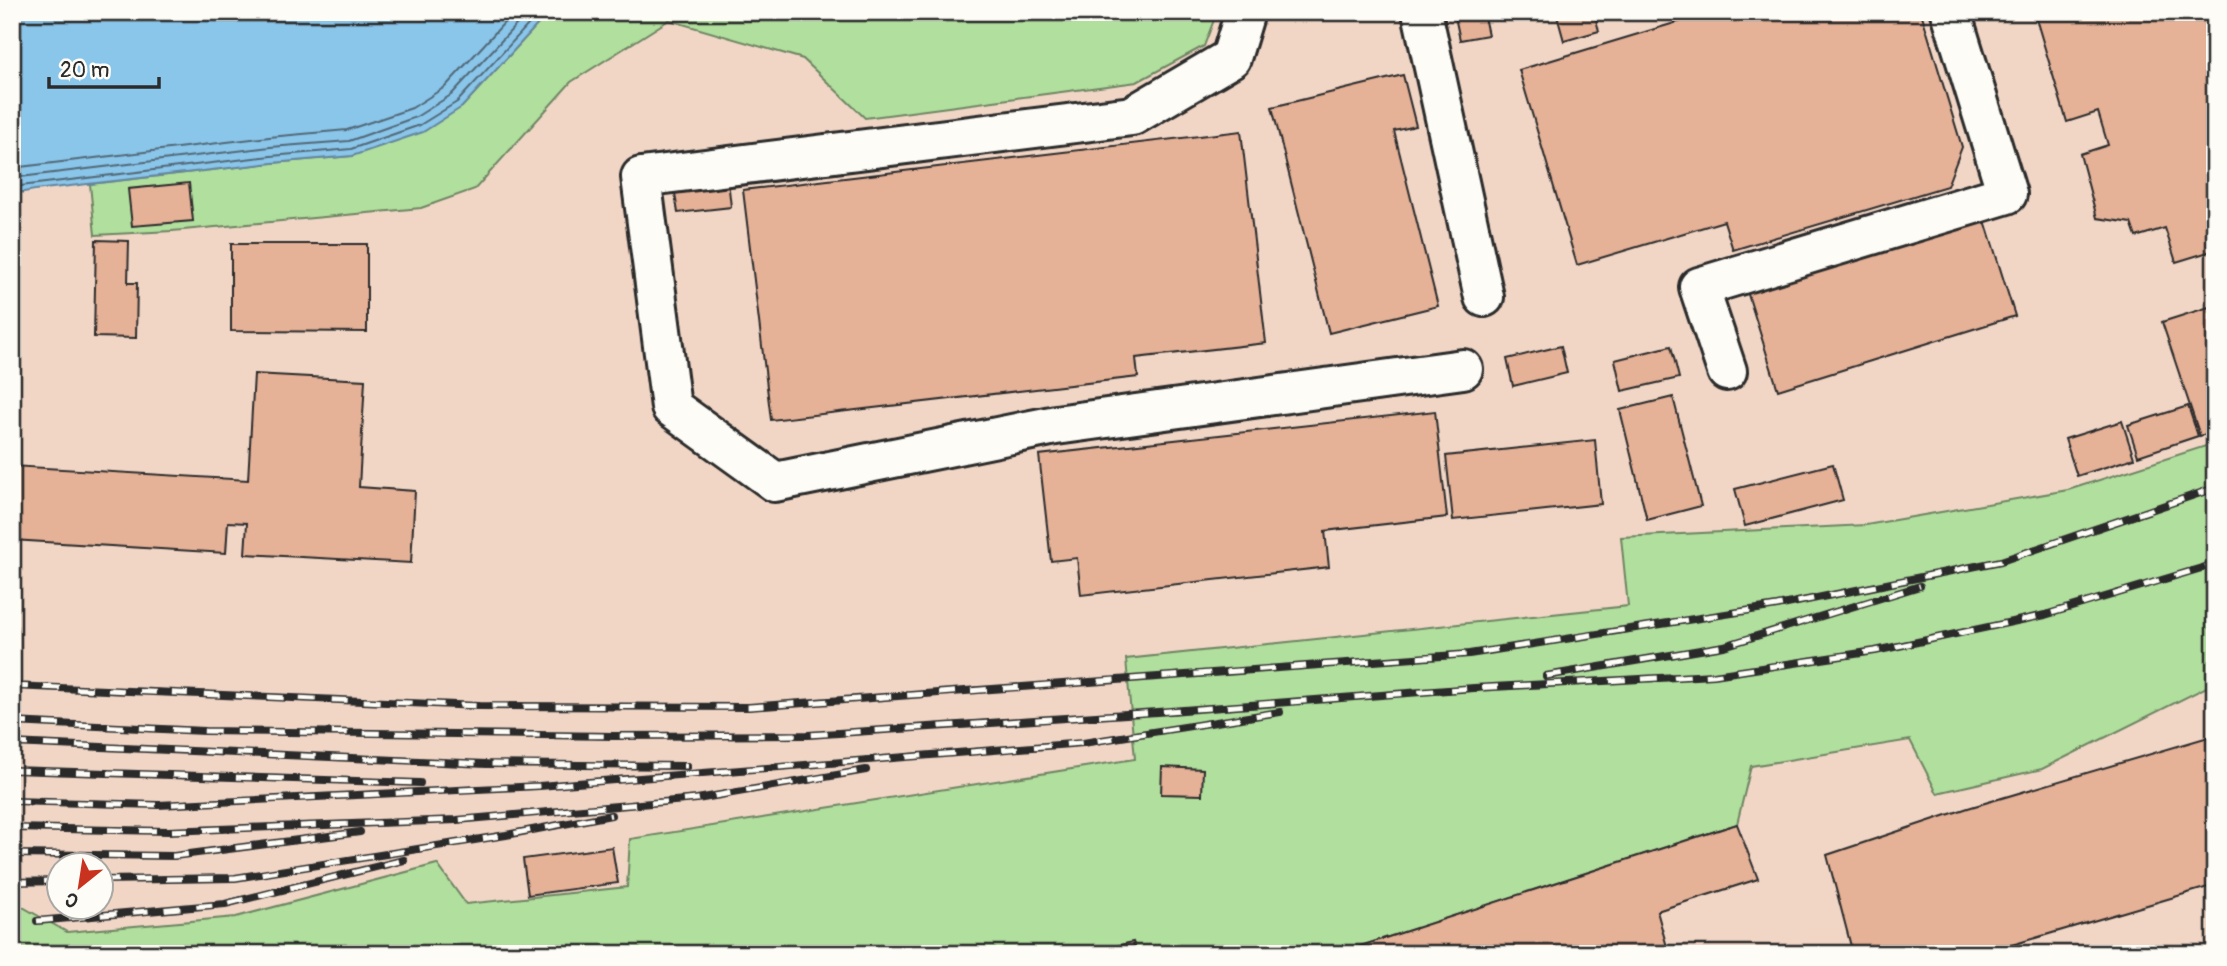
<svg xmlns="http://www.w3.org/2000/svg" width="2227" height="966" font-family="Pangolin,sans-serif">
	<rect width="100%" height="100%" fill="#f6e6da"/>
	<filter id="ink" filterUnits="userSpaceOnUse"><feTurbulence type="fractalNoise" baseFrequency=".0143" numOctaves="2"/><feDisplacementMap in="SourceGraphic" scale="14" xChannelSelector="R" yChannelSelector="G"/><feConvolveMatrix kernelMatrix="1 2 1 2 8 2 1 2 1" color-interpolation-filters="sRGB"/></filter>
	<g filter="url(#ink)">
		<g fill="#f1d6c6" fill-rule="evenodd">
			<path d="M 1217,12 L 2215,12 L 2215,443 L 2068,490 L 1866,525 L 1621,537 L 1629,605 L 1127,659 L 1135,759 L 631,839 L 627,893 L 190,954 L 12,954 L 12,194 L 90,184 L 95,235 L 172,231 L 421,208 L 475,189 L 571,82 L 669,20 L 803,59 L 865,118 L 1203,46 ZM 60,864 L 102,864 L 102,906 L 60,906 Z"/>
			<path d="M 2215,683 L 2215,954 L 1336,954 L 1737,824 L 1751,766 L 1910,740 L 1937,793 L 2042,769 Z"/>
		</g>
		<g fill="#b1df9d" stroke="#6e8564" stroke-width="2">
			<path d="M 549,12 L 1217,12 L 1204,46 L 1137,82 L 865,118 L 803,59 L 669,20 L 571,82 L 475,189 L 421,208 L 172,231 L 95,235 L 90,184 L 272,163 L 352,156 L 462,107 Z"/>
			<path d="M 2215,443 L 2215,683 L 2042,769 L 1937,793 L 1910,740 L 1751,766 L 1737,824 L 1336,954 L 1137,954 L 1133,942 L 1085,954 L 12,954 L 12,901 L 67,932 L 236,917 L 437,864 L 466,904 L 627,887 L 630,839 L 1135,759 L 1126,659 L 1628,606 L 1621,537 L 1866,525 L 2068,490 Z"/>
		</g>
		<path fill="#8ac5ea" stroke="#64879e" stroke-width="2" d="M 12,12 L 549,12 L 462,107 L 423,132 L 352,156 L 272,163 L 35,190 L 12,194 Z"/>
		<g fill="none" stroke-linecap="round" stroke-linejoin="round">
			<g stroke="#516977" stroke-width="2">
				<path d="M 12,168 L 269,137 L 347,130 L 412,108 L 445,87 L 514,12"/>
				<path d="M 12,178 L 270,147 L 349,141 L 416,117 L 451,95 L 528,12"/>
				<path d="M 12,187 L 271,156 L 351,149 L 420,125 L 457,102 L 540,12"/>
			</g>
		</g>
		<g fill="#e5b197" stroke="#2b2b2b" stroke-width="2">
			<path d="M 1454,12 L 1483,12 L 1488,35 L 1460,40 Z"/>
			<path d="M 1556,12 L 1594,12 L 1599,31 L 1564,41 Z"/>
			<path d="M 1711,12 L 1921,12 L 1962,147 L 1947,186 L 1733,250 L 1724,221 L 1577,265 L 1519,70 Z"/>
			<path d="M 2034,12 L 2209,12 L 2215,31 L 2215,250 L 2176,262 L 2165,228 L 2136,237 L 2131,223 L 2097,218 L 2080,154 L 2108,145 L 2098,112 L 2067,122 Z"/>
			<path d="M 1403,75 L 1416,126 L 1394,131 L 1438,306 L 1329,333 L 1272,107 Z"/>
			<path d="M 1241,131 L 1266,343 L 1136,358 L 1138,377 L 771,420 L 743,190 Z"/>
			<path d="M 728,180 L 731,207 L 678,213 L 674,187 Z"/>
			<path d="M 189,183 L 193,221 L 132,226 L 128,189 Z"/>
			<path d="M 1983,214 L 2015,316 L 1778,390 L 1746,288 Z"/>
			<path d="M 96,240 L 129,241 L 128,283 L 137,283 L 136,338 L 94,337 Z"/>
			<path d="M 231,244 L 367,244 L 367,332 L 231,331 Z"/>
			<path d="M 2215,305 L 2215,431 L 2200,436 L 2162,322 Z"/>
			<path d="M 1561,346 L 1567,373 L 1513,386 L 1507,359 Z"/>
			<path d="M 1671,346 L 1679,378 L 1622,391 L 1615,360 Z"/>
			<path d="M 254,374 L 365,380 L 359,487 L 415,491 L 411,563 L 245,554 L 247,523 L 228,522 L 226,553 L 12,540 L 12,466 L 248,480 Z"/>
			<path d="M 1673,397 L 1701,506 L 1647,520 L 1620,410 Z"/>
			<path d="M 2188,406 L 2198,436 L 2138,456 L 2128,425 Z"/>
			<path d="M 1435,411 L 1447,517 L 1325,531 L 1329,567 L 1081,595 L 1077,558 L 1051,561 L 1039,455 Z"/>
			<path d="M 2122,421 L 2134,458 L 2077,476 L 2065,439 Z"/>
			<path d="M 1595,440 L 1601,504 L 1453,520 L 1446,456 Z"/>
			<path d="M 1833,464 L 1843,500 L 1745,526 L 1735,489 Z"/>
			<path d="M 2215,735 L 2215,885 L 2005,947 L 2008,954 L 1853,954 L 1827,855 L 1968,808 Z"/>
			<path d="M 1162,767 L 1203,769 L 1202,795 L 1161,794 Z"/>
			<path d="M 1737,824 L 1758,879 L 1657,911 L 1669,954 L 1336,954 Z"/>
			<path d="M 612,847 L 618,883 L 528,895 L 523,859 Z"/>
			<path d="M 1133,942 L 1137,954 L 1085,954 Z"/>
		</g>
		<g fill="none" stroke-linecap="round" stroke-linejoin="round">
			<g stroke="#2b2b2b" stroke-width="44">
				<g id="minor">
					<path d="M 1245,12 L 1231,58 L 1132,116 L 641,177 L 671,407 L 775,482 L 1056,425 L 1463,369"/>
					<path d="M 1422,12 L 1484,297"/>
					<path d="M 1727,371 L 1699,287 L 2007,194 L 1951,12"/>
				</g>
			</g>
			<use href="#minor" stroke="#fdfcf7" stroke-width="38"/>
			<g stroke="#2b2b2b" stroke-width="8">
				<g id="rail">
					<path d="M 1546,676 L 1724,646 L 1920,586"/>
					<path d="M 12,686 L 479,706 L 749,707 L 1469,654 L 1777,606 L 2001,561 L 2215,488"/>
					<path d="M 12,722 L 205,731 L 614,736 L 808,735 L 1157,712 L 1474,688 L 1714,675 L 1875,651 L 2045,615 L 2215,564"/>
					<path d="M 12,743 L 486,764 L 687,766"/>
					<path d="M 12,770 L 420,783"/>
					<path d="M 12,801 L 158,805 L 539,786 L 1083,743 L 1280,712"/>
					<path d="M 12,828 L 168,831 L 457,820 L 697,799 L 866,770"/>
					<path d="M 12,854 L 174,856 L 360,832"/>
					<path d="M 102,880 L 235,878 L 506,835 L 611,815"/>
					<path d="M 12,882 L 60,881"/>
					<path d="M 37,921 L 225,904 L 404,860"/>
				</g>
			</g>
			<use href="#rail" stroke="#fdfcf7" stroke-width="5" stroke-dasharray="16" stroke-linecap="butt"/>
		</g>
	</g>
	<rect width="2227" height="966" fill="none" stroke="#fdfcf7" stroke-width="42"/>
	<rect x="21" y="21" width="2185" height="924" fill="none" stroke="#2b2b2b" stroke-width="2.5" filter="url(#ink)"/>
	<g transform="translate(80 886) rotate(210)"><circle r="33" fill="#fdfcf7" stroke="#a9a8a5" stroke-width="2"/>
	<path d="M0-5L12 26L0 18L-12 26Z" fill="#c8321e"/>
	<text y="-10" font-size="19" font-weight="bold" text-anchor="middle" fill="#2b2b2b">С</text>
	</g>
	<path d="M49 77v10h110v-10" fill="none" stroke="#2b2b2b" stroke-width="3.5"/>
	<text x="60" y="77" font-size="21" fill="#2b2b2b" stroke="#fdfcf7" stroke-width="5" paint-order="stroke">20 m</text>
</svg>
